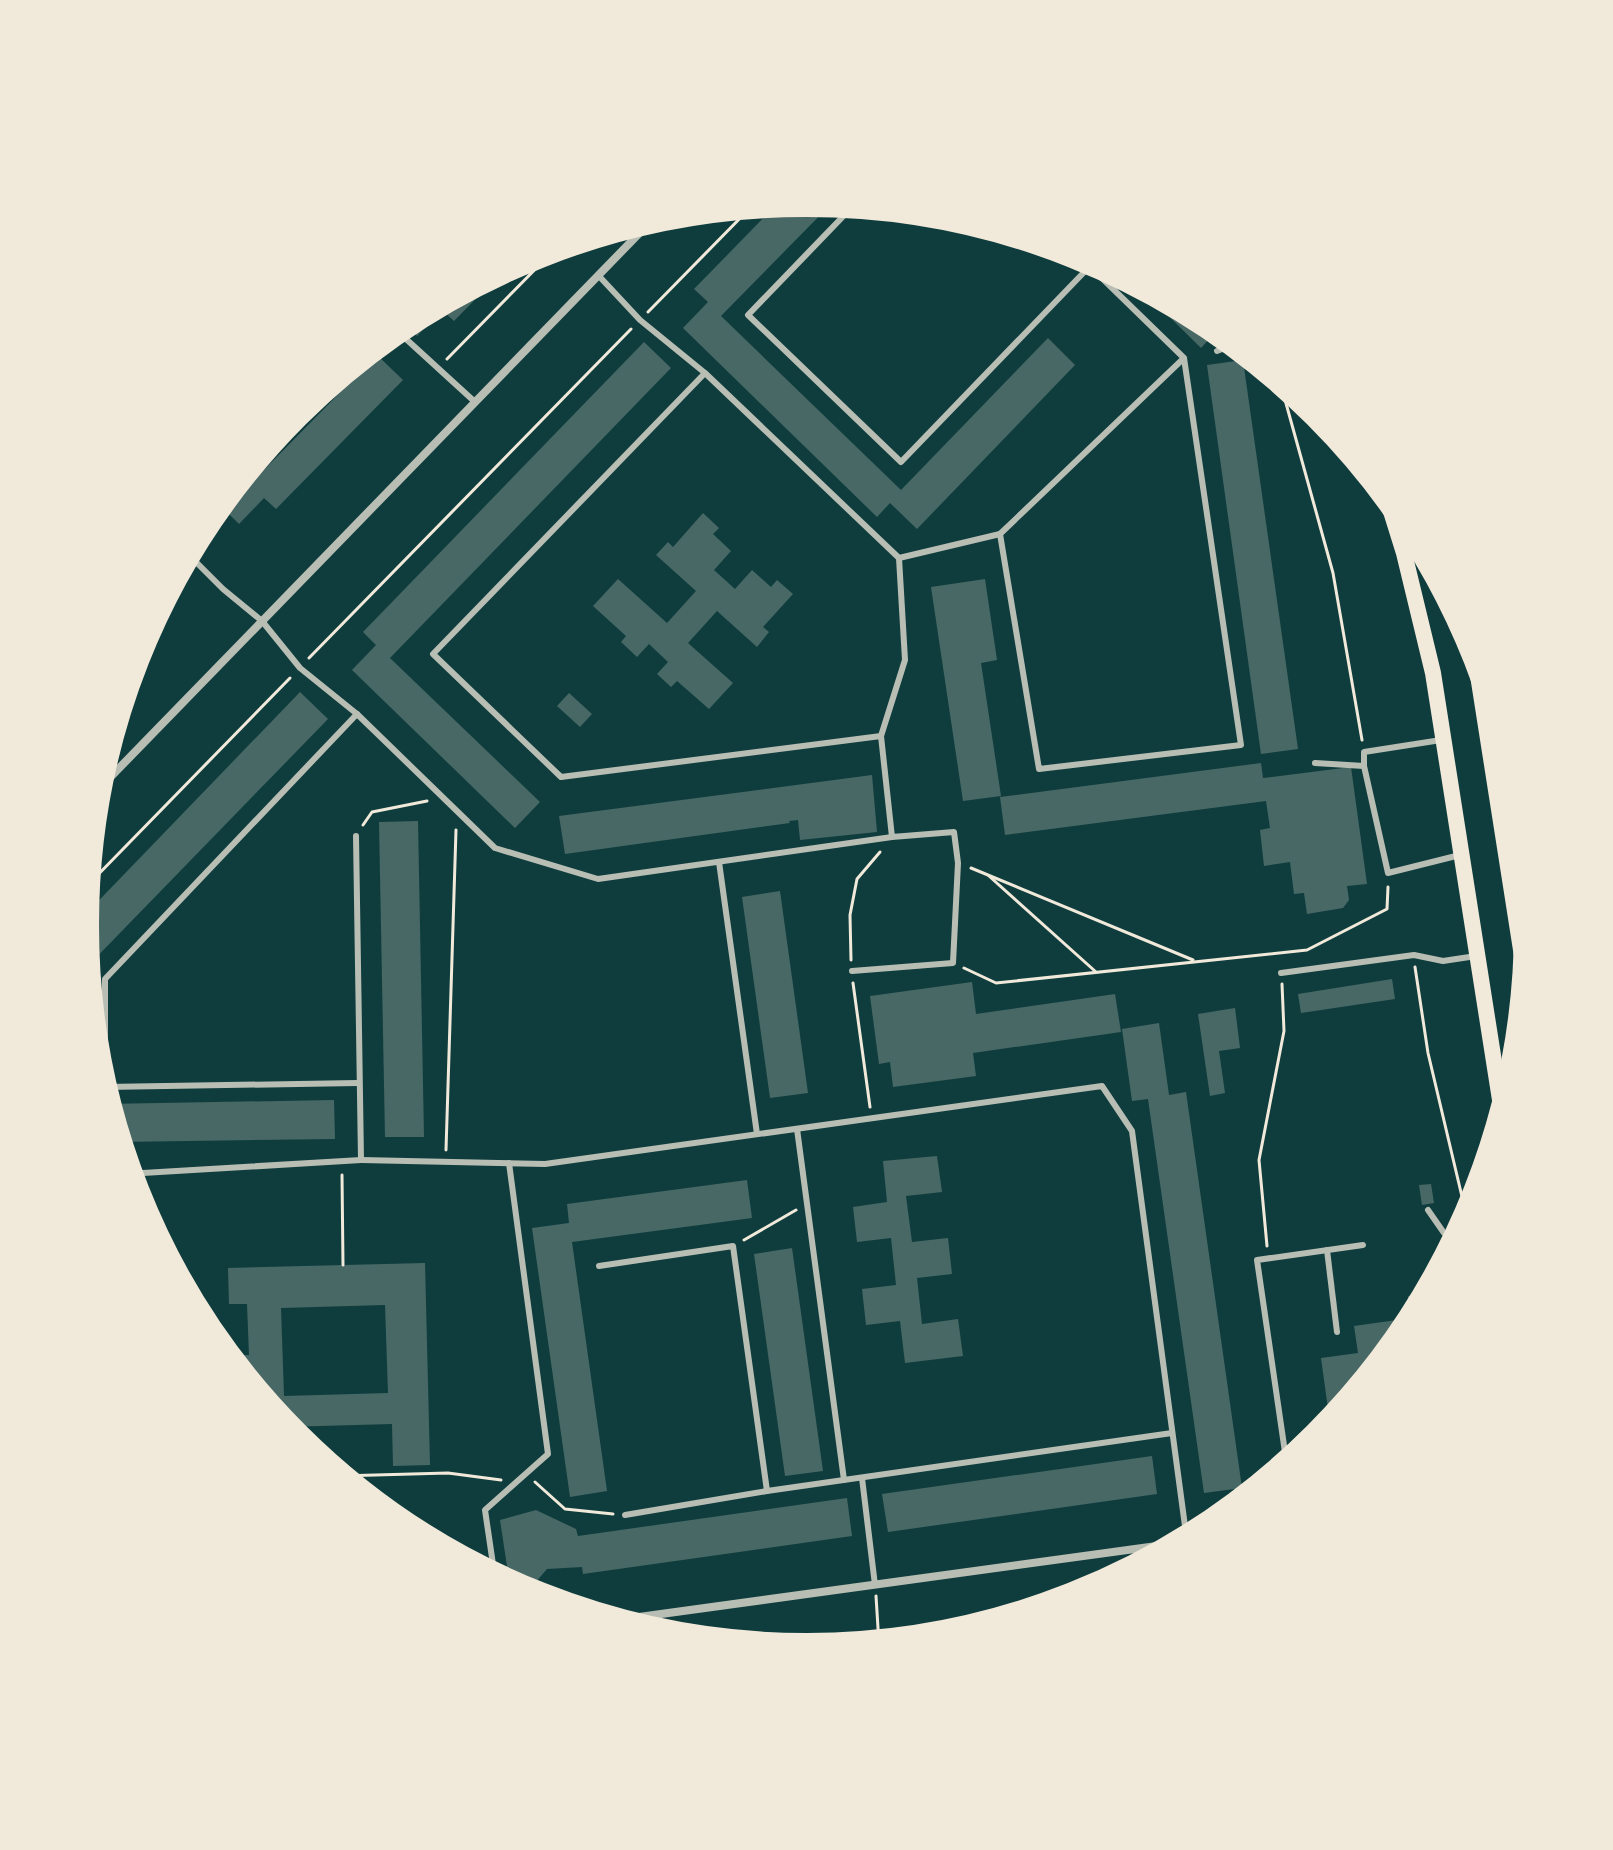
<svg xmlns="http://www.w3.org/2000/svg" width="1613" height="1850" font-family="'Fira Sans Condensed',sans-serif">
	<rect width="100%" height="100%" fill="#0f3d3e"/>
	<g fill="#486865" fill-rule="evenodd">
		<path d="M 807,199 L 834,201 L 721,316 L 901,490 L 1048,338 L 1075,365 L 917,529 L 890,503 L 877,517 L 683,328 L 708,302 L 694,289 L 780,201 Z"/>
		<path d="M 510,264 L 454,321 L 442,310 L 417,336 L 402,322 Z"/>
		<path d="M 1131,279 L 1210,321 L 1219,328 L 1201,348 Z"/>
		<path d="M 644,342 L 671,368 L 390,658 L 540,802 L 515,828 L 352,670 L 376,645 L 363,632 Z"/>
		<path d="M 377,355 L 403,380 L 276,509 L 264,498 L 239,524 L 218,503 L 241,475 L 250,484 Z"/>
		<path d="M 1243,360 L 1298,749 L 1261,754 L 1207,365 Z"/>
		<path d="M 703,513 L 719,528 L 713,534 L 731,551 L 714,570 L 735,589 L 752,570 L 771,587 L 777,580 L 793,594 L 763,627 L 769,632 L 757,647 L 717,611 L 688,643 L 733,683 L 709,709 L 677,681 L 671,687 L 657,674 L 668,662 L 649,644 L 637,657 L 621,642 L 626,636 L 593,606 L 618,579 L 667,623 L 696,591 L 656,555 L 668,542 L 673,547 Z"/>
		<path d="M 985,579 L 997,660 L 981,663 L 1001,796 L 963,801 L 931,587 Z"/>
		<path d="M 168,586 L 177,596 L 163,611 L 167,615 L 138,644 Z"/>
		<path d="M 300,692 L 328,719 L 84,970 L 80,920 Z"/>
		<path d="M 569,693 L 592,714 L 580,727 L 557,706 Z"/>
		<path d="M 1261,763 L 1263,778 L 1351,767 L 1367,884 L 1347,886 L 1349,900 L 1343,908 L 1307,914 L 1304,893 L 1294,894 L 1290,862 L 1264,866 L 1260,830 L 1270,828 L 1266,801 L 1005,835 L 1000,797 Z"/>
		<path d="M 872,775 L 877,832 L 800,840 L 798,820 L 789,821 L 790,823 L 565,854 L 559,816 Z"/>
		<path d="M 418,821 L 424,1137 L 385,1137 L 379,822 Z"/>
		<path d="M 780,891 L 808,1093 L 770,1098 L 742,897 Z"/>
		<path d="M 1392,979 L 1395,999 L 1301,1013 L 1298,994 Z"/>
		<path d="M 972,982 L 976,1014 L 1115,994 L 1121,1032 L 973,1053 L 976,1076 L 893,1087 L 890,1062 L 879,1064 L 870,996 Z"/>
		<path d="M 1235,1008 L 1240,1048 L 1219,1051 L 1225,1093 L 1210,1096 L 1198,1014 Z"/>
		<path d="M 1159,1023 L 1169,1095 L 1186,1092 L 1242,1488 L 1204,1493 L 1148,1099 L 1132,1101 L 1122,1029 Z"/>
		<path d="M 334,1100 L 335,1139 L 117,1142 L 105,1104 Z"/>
		<path d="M 937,1156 L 942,1192 L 906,1196 L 912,1242 L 948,1238 L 952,1274 L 917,1278 L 922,1324 L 958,1319 L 963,1356 L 905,1363 L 900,1321 L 866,1325 L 862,1289 L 896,1285 L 891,1238 L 857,1242 L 853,1207 L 887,1202 L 883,1161 Z"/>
		<path d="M 747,1180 L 752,1218 L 572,1242 L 607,1491 L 570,1497 L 532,1228 L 569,1223 L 567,1204 Z"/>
		<path d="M 1431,1184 L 1434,1203 L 1422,1205 L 1419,1185 Z"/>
		<path d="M 792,1248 L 823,1471 L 785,1476 L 754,1254 Z"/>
		<path d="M 425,1263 L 430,1465 L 393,1466 L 392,1424 L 283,1427 L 225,1356 L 249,1355 L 247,1304 L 229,1304 L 228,1268 ZM 385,1305 L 388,1393 L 284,1396 L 281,1308 Z"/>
		<path d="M 1430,1293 L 1410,1329 L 1347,1407 L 1328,1409 L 1321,1358 L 1358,1353 L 1354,1326 L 1411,1318 L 1408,1296 Z"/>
		<path d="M 1152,1456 L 1157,1494 L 888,1532 L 882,1494 Z"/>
		<path d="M 847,1498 L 852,1536 L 583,1574 L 582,1567 L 547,1569 L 535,1583 L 513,1588 L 510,1586 L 500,1520 L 536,1510 L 576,1529 L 578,1536 Z"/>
	</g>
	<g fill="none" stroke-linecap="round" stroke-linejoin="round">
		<g stroke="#f1e9da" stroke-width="3">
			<path d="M 648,312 L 754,204"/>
			<path d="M 447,359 L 560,244"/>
			<path d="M 1279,378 L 1333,573 L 1362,740"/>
			<path d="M 309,658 L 631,329"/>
			<path d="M 363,825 L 372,812 L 427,801"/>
			<path d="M 971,868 L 1193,960"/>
			<path d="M 989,876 L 1096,972"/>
			<path d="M 84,889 L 290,678"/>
			<path d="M 851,960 L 850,915 L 857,879 L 880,852"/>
			<path d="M 1415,967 L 1428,1053 L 1468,1222"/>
			<path d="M 964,968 L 996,983 L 1307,950 L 1387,909 L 1388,887"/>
			<path d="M 853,983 L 870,1107"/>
			<path d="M 446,1150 L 456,830"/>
			<path d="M 342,1175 L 343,1265"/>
			<path d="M 744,1240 L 796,1210"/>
			<path d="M 1267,1246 L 1259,1160 L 1284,1031 L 1282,984"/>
			<path d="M 339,1476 L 448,1473 L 501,1480"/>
			<path d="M 535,1482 L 565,1509 L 613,1514"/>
			<path d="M 876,1596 L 879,1644"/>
			<path d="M 891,1643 L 961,1634"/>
		</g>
		<g stroke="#b8beb3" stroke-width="6">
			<path d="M 856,203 L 748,315 L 901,462 L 1090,266"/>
			<path d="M 1073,250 L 1184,358 L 1241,745 L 1039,769 L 1000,534 L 1184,358"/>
			<path d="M 598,275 L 640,320 L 705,373 L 899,558 L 905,660 L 881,736 L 561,777 L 433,654 L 705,373"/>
			<path d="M 394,328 L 475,402"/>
			<path d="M 1217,351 L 1237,343"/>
			<path d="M 258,453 L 331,380"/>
			<path d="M 186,552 L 223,589 L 262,621 L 300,668 L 357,714 L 495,848 L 598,879 L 892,837"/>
			<path d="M 899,558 L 1000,534"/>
			<path d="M 357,714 L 105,979 L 105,1087 L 358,1083"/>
			<path d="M 1315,763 L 1364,766 L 1364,752 L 1441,740"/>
			<path d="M 1364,766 L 1388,873 L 1460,855"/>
			<path d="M 719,862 L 757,1134"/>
			<path d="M 852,971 L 953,963 L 958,863 L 954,832 L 892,837 L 881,736"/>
			<path d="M 1281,973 L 1414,955 L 1443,961 L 1476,956"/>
			<path d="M 797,1129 L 844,1480"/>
			<path d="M 361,1160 L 545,1164 L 1102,1086 L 1132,1131 L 1187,1541"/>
			<path d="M 126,1174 L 361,1160 L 356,836"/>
			<path d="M 1428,1210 L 1444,1233 L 1460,1236"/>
			<path d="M 1327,1250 L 1337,1332"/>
			<path d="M 599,1266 L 733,1246 L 767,1491"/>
			<path d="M 1285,1449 L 1313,1445"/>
			<path d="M 1287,1466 L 1257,1260 L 1363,1245"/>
			<path d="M 862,1478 L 875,1585"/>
			<path d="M 625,1515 L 767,1491 L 1172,1433"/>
			<path d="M 495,1578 L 485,1510 L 548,1454 L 509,1163"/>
		</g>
		<g stroke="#b8beb3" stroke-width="8">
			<path d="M 93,795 L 657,215"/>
			<path d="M 610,1621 L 1186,1542"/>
		</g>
		<g stroke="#f1e9da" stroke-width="16">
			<path d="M 1384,489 L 1404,553 L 1433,673 L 1503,1119"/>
			<path d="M 1472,637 L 1527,988"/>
		</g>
	</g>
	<path d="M0 0H1613V1850H0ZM806 212H807A712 712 0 0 1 1519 924V926A712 712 0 0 1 807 1638H806A712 712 0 0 1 94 926V924A712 712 0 0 1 806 212Z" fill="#f1e9da" fill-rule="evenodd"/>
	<path fill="none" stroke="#f1e9da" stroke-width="10" d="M806 212H807A712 712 0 0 1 1519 924V926A712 712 0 0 1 807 1638H806A712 712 0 0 1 94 926V924A712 712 0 0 1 806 212Z"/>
</svg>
